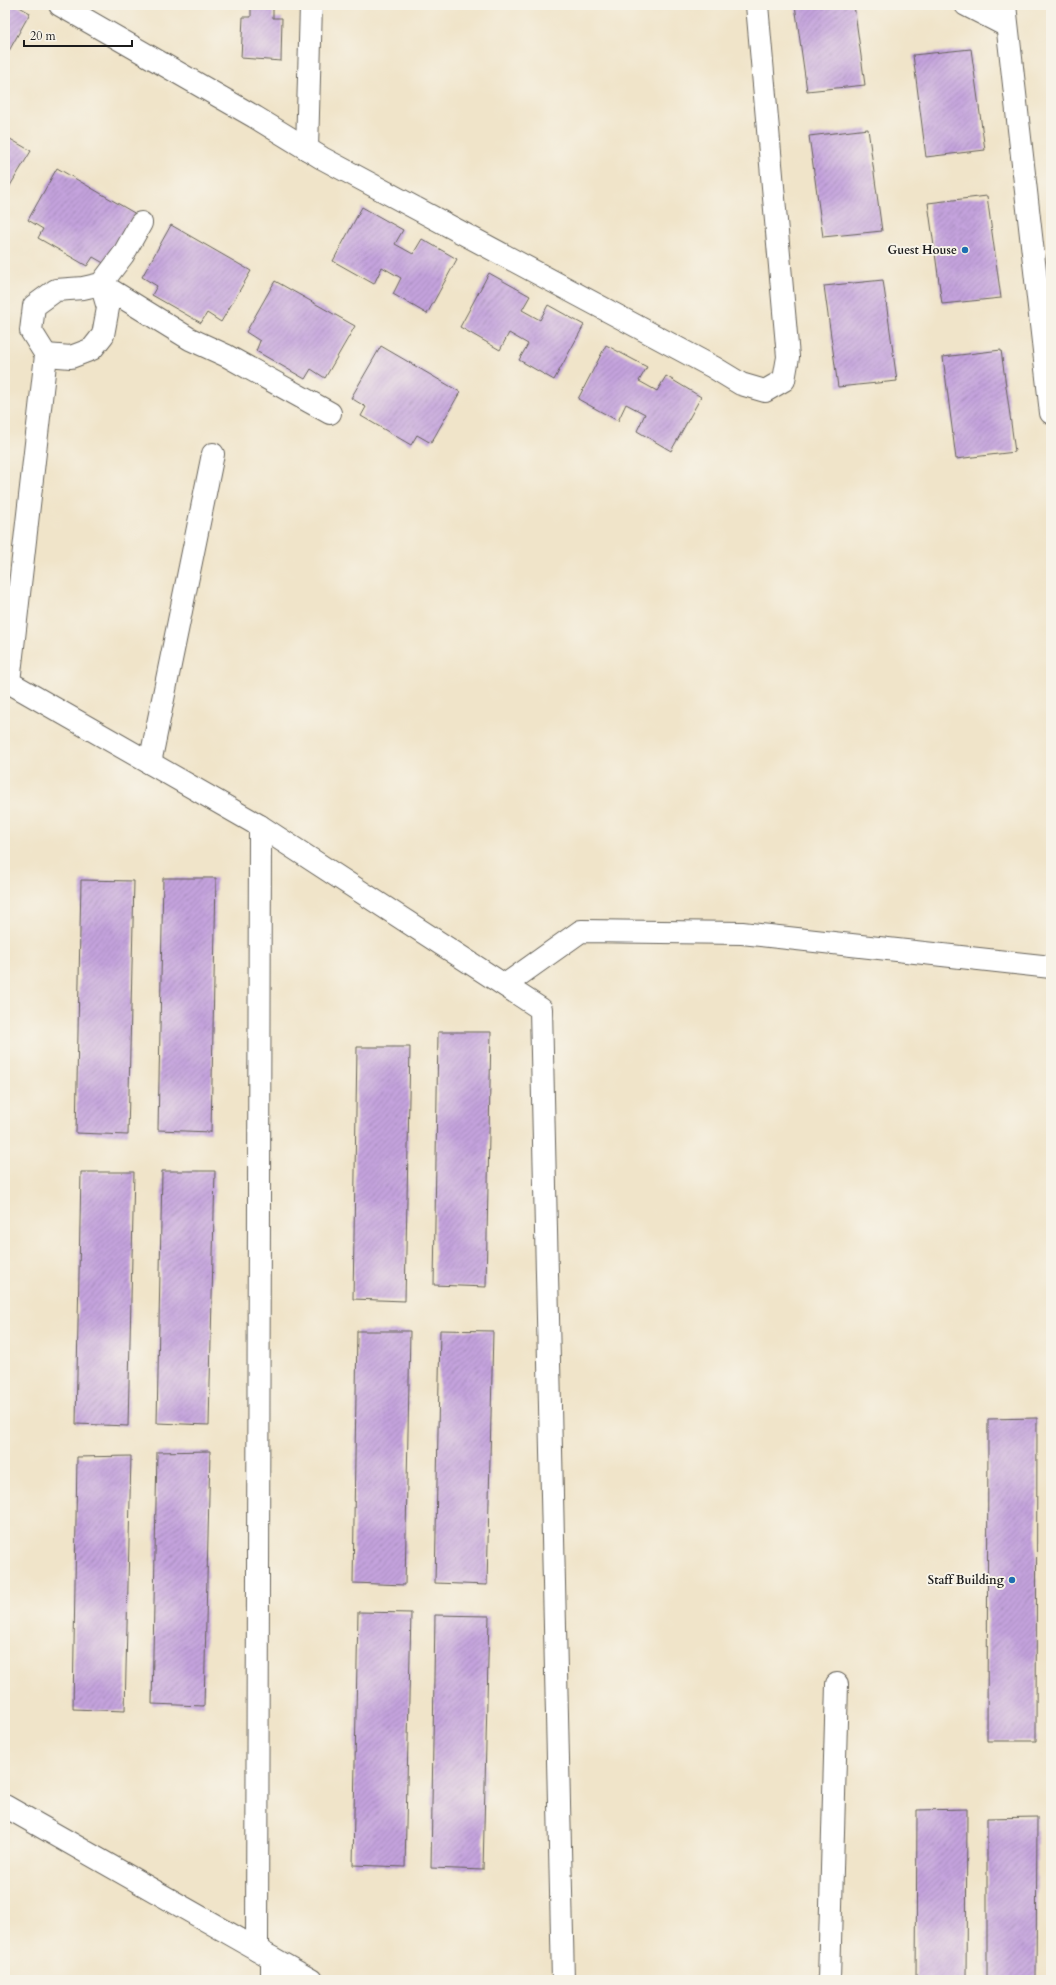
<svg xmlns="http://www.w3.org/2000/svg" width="1056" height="1985" font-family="Cardo,serif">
	<defs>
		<pattern id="building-hatch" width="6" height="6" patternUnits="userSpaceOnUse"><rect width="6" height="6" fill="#c4a3dd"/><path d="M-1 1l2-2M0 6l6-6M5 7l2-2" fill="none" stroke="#9e84b2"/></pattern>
	</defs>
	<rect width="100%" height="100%" fill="#f7f3e8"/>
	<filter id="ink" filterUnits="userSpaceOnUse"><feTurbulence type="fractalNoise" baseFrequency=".025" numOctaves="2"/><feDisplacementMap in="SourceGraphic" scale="8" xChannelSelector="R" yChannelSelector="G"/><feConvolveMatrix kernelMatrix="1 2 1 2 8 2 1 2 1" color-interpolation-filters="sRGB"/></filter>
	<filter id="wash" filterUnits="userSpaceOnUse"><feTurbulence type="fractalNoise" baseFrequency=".012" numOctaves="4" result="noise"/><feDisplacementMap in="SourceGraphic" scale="16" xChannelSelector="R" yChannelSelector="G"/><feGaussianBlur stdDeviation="0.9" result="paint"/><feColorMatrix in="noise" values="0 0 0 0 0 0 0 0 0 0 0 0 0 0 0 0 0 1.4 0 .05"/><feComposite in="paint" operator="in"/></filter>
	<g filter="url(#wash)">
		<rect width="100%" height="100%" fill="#f0e4c9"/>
		<g id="blocks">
			<g fill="url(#building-hatch)">
				<path d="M 5,5 L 16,5 L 30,13 L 5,58 Z"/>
				<path d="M 251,5 L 273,5 L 273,18 L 282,18 L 281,61 L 241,58 L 243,17 L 251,17 Z"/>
				<path d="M 795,5 L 854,5 L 865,85 L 807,91 Z"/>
				<path d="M 971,49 L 985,150 L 926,157 L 913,55 Z"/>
				<path d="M 868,129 L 882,231 L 823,237 L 809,136 Z"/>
				<path d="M 5,136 L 31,151 L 5,194 Z"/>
				<path d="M 57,168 L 136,214 L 107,265 L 93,257 L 87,266 L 38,238 L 43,229 L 28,220 Z"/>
				<path d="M 987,196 L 1001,298 L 942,304 L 928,203 Z"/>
				<path d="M 362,207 L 403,230 L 395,244 L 413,254 L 422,239 L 457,259 L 427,314 L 393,294 L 401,278 L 382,267 L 374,284 L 333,261 Z"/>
				<path d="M 171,225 L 251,271 L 221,322 L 207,313 L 201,323 L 152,295 L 157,286 L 142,277 Z"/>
				<path d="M 489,273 L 530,296 L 522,310 L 540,320 L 548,305 L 584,325 L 554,380 L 519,360 L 528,344 L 509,333 L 500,350 L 460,327 Z"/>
				<path d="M 883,280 L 897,381 L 838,387 L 824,286 Z"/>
				<path d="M 275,281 L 355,326 L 325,378 L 311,369 L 305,379 L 256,351 L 260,341 L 246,332 Z"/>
				<path d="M 606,345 L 647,367 L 639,381 L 657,391 L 666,376 L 701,397 L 671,451 L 637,431 L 645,414 L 626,404 L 618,421 L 578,399 Z"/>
				<path d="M 381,346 L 460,392 L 431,443 L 417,435 L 411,445 L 361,416 L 366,407 L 351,398 Z"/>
				<path d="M 1001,350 L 1015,452 L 956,459 L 943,357 Z"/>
				<path d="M 163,878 L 216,878 L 211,1132 L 158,1130 Z"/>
				<path d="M 81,880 L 134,881 L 128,1135 L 76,1133 Z"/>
				<path d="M 438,1032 L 491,1032 L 486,1287 L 434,1285 Z"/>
				<path d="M 357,1047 L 410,1047 L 405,1301 L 353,1299 Z"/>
				<path d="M 162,1171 L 215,1171 L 209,1425 L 157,1423 Z"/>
				<path d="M 81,1172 L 134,1172 L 128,1426 L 76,1424 Z"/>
				<path d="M 440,1330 L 493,1331 L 487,1585 L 435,1583 Z"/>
				<path d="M 357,1331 L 410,1331 L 405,1585 L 353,1583 Z"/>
				<path d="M 1037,1418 L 1036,1741 L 987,1741 L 988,1419 Z"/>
				<path d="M 210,1451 L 204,1706 L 152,1704 L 157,1452 Z"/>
				<path d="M 131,1456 L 125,1711 L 73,1709 L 77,1457 Z"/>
				<path d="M 358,1612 L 411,1613 L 405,1867 L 353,1865 Z"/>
				<path d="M 435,1615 L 489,1616 L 483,1870 L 431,1868 Z"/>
				<path d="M 967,1809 L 966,1980 L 916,1980 L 917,1810 Z"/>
				<path d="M 1037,1817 L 1036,1980 L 987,1980 L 987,1818 Z"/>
			</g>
		</g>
	</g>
	<g filter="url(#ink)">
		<use href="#blocks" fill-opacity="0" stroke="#666259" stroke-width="1"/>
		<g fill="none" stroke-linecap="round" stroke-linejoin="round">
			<g stroke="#666259" stroke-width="24">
				<g id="minor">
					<path d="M 60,5 L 255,117 L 322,158 L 713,367 L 741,384 L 765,391 L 784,380 L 788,357 L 757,5"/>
					<path d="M 966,5 L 1007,26"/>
					<path d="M 1005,5 L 1051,413"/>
					<path d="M 307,149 L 311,5"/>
					<path d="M 46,355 L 71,357 L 92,349 L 103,335 L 108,308 L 101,284 L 190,339 L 227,356 L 330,413"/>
					<path d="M 5,680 L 260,826 L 541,1009 L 563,1980"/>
					<path d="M 9,682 L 46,355 L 31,331 L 34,306 L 56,290 L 83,288 L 101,284 L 123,255 L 141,223"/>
					<path d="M 150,763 L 213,454"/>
					<path d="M 505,985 L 581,931 L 742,933 L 1051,967"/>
					<path d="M 5,1806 L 311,1980"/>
					<path d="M 257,1949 L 260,826"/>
					<path d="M 272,1980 L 272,1958"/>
					<path d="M 829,1980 L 837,1684"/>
				</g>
			</g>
			<use href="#minor" stroke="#fff" stroke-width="22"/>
		</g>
	</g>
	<g fill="#1f6fb2" stroke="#f7f3e8" stroke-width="1.5">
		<circle cx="965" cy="250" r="4"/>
		<circle cx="1012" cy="1580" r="4"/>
	</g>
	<g text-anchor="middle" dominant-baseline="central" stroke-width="4" stroke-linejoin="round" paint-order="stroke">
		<g font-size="12" font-weight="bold" fill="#1c1c1c" stroke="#f7f3e8" text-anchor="end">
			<text x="957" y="250">Guest House</text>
			<text x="1004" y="1580">Staff Building</text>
		</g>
	</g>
	<rect width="1056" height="1985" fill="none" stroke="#f7f3e8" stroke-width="20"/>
	<path d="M24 40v6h108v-6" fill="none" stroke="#1c1c1c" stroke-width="2"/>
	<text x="30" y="40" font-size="12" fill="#1c1c1c" stroke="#f7f3e8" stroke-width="3" paint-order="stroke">20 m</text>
</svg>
